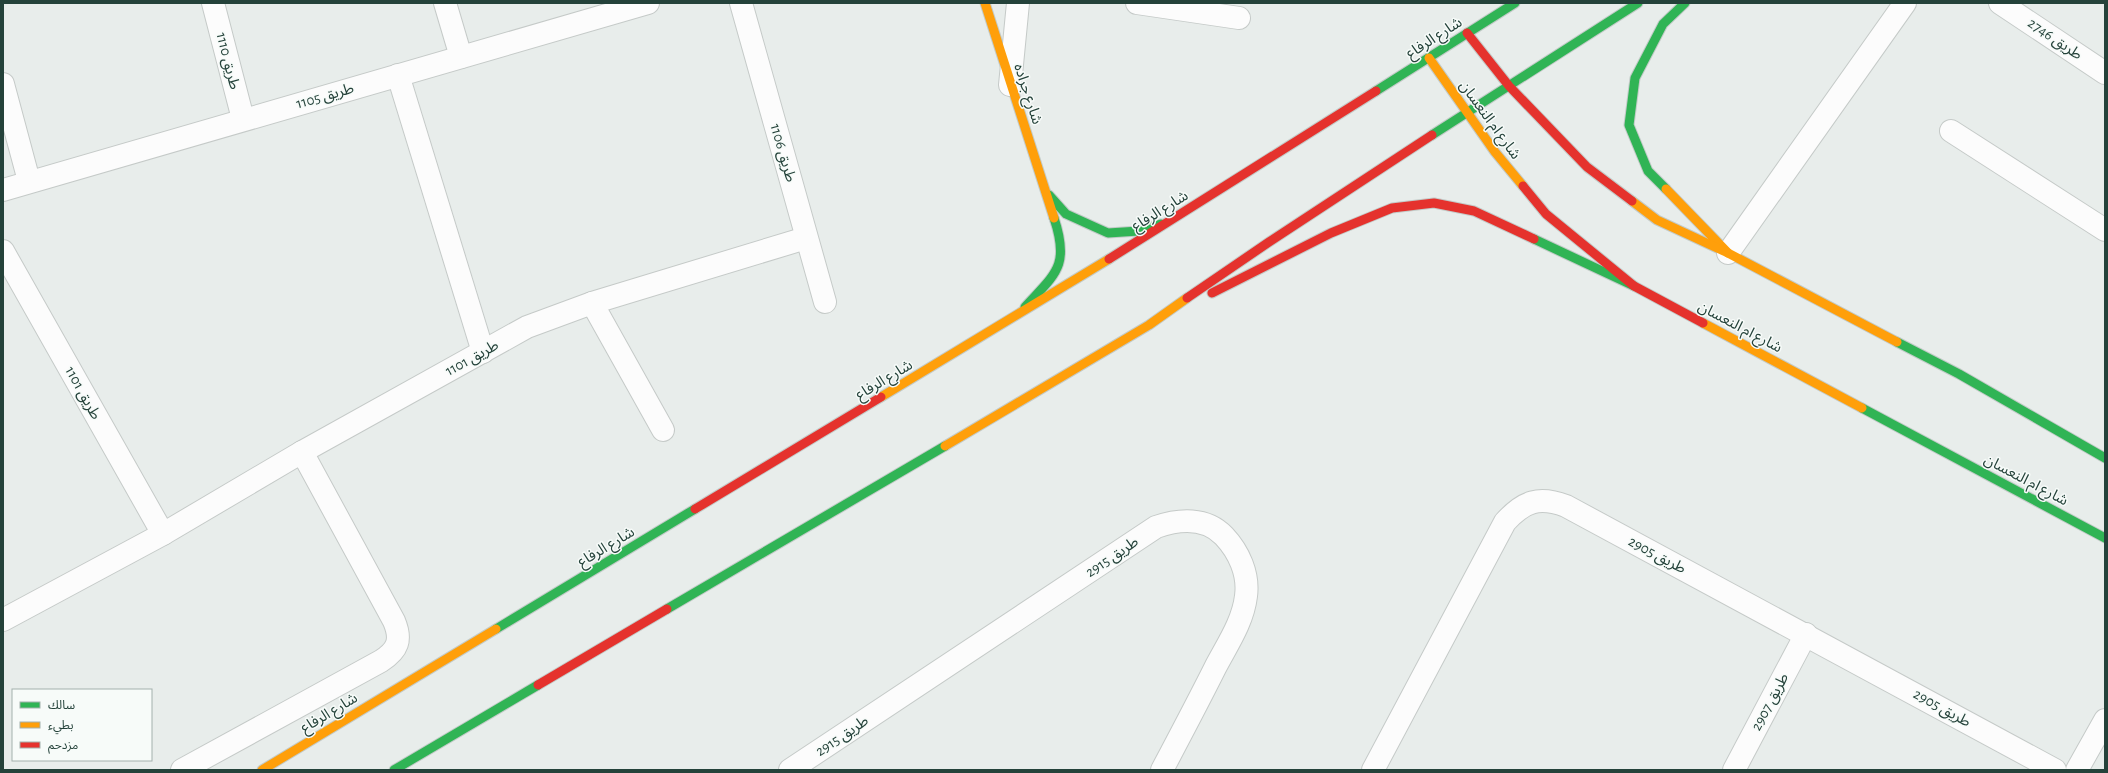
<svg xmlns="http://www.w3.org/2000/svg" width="2108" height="773" font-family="'Alegreya Sans','Noto Sans Arabic',sans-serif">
	<rect width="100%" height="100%" fill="#e8edeb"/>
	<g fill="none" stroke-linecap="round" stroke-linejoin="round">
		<g stroke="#c5cac8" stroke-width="24">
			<g id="street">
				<path d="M 213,3 L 243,119"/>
				<path d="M 445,3 L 461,57"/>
				<path d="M 741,3 L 825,302"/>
				<path d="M 1137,3 L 1239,18"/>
				<path d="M 2000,3 L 2105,73"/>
				<path d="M 398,75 L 483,352"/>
				<path d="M 3,84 L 29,181"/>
				<path d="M 1010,85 L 1018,3"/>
				<path d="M 1951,131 L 2105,230"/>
				<path d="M 3,190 L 648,3"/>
				<path d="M 3,251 L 163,534"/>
				<path d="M 1728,253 L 1905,3"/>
				<path d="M 592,303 L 663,430"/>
				<path d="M 3,620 L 163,534 L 302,452 L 527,327 L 592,303 L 806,238"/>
				<path d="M 182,770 L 381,661 C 398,650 402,640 394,621 L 302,452"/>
				<path d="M 790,770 L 1156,527 C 1179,519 1206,517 1224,536 C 1239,552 1249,574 1246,596 C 1243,622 1227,645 1215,668 C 1198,702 1180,736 1162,770"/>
				<path d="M 1373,770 L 1505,522 C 1524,501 1539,496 1566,506 L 2055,770"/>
				<path d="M 1734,770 L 1806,634"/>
				<path d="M 2077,770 L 2105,720"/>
			</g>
		</g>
		<g stroke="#c3cbc8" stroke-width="11">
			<g id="fast">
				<path d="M 1376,91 L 1515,3"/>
				<path d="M 1432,135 L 1638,3"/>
				<path d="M 1666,189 L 1648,171 L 1629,125 L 1635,78 L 1663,24 L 1685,3"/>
				<path d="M 1049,195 L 1066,214 L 1108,233 L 1139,231 L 1161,224"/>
				<path d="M 1534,239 L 1634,286"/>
				<path d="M 1025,307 C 1056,273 1070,266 1054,218"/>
				<path d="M 1897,342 L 1959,374 L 2105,458"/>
				<path d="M 1862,408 L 2105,538"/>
				<path d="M 667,609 L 945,446"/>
				<path d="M 496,629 L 695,509"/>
				<path d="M 394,770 L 538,685"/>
			</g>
		</g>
		<g stroke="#c3cbc8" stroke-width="11">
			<g id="slow">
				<path d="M 985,3 L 1054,218"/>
				<path d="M 1429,58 L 1495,152 L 1523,186"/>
				<path d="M 1666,189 L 1728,253"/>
				<path d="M 1632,201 L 1657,220 L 1728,253 L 1897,342"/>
				<path d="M 1703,323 L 1862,408"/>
				<path d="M 881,397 L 1109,259"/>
				<path d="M 945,446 L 1149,325 L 1187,298"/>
				<path d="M 262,770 L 496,629"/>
			</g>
		</g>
		<g stroke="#c3cbc8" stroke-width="11">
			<g id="jam">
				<path d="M 1467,33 L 1509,86 L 1587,167 L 1632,201"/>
				<path d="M 1523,186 L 1546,214 L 1634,286 L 1703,323"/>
				<path d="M 1109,259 L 1376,91"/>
				<path d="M 1212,293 L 1331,233 L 1392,208 L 1434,203 L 1474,211 L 1534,239"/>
				<path d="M 1187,298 L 1269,242 L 1432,135"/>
				<path d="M 695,509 L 881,397"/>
				<path d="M 538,685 L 667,609"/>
			</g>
		</g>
		<use href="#street" stroke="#fcfcfc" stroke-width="22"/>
		<use href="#fast" stroke="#30b455" stroke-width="9"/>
		<use href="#slow" stroke="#ff9f0a" stroke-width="9"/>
		<use href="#jam" stroke="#e5322d" stroke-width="9"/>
	</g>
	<g text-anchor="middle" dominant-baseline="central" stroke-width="3" stroke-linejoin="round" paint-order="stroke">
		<g font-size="15" fill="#24423a" stroke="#f7fbf9">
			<text transform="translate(1434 38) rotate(-33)">شارع الرفاع</text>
			<text transform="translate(2055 39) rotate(34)">طريق 2746</text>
			<text transform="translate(228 61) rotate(76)">طريق 1110</text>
			<text transform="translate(1028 94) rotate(72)">شارع جراده</text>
			<text transform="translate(325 96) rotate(-16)">طريق 1105</text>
			<text transform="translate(1490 120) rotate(54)">شارع ام النعسان</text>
			<text transform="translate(783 153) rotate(74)">طريق 1106</text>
			<text transform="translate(1160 211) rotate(-32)">شارع الرفاع</text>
			<text transform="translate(1740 327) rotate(28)">شارع ام النعسان</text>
			<text transform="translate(472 358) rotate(-29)">طريق 1101</text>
			<text transform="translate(884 380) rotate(-31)">شارع الرفاع</text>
			<text transform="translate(83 393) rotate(61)">طريق 1101</text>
			<text transform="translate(2026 480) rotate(28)">شارع ام النعسان</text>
			<text transform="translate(606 547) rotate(-31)">شارع الرفاع</text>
			<text transform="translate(1657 555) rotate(28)">طريق 2905</text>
			<text transform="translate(1112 557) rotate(-34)">طريق 2915</text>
			<text transform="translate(1770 702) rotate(-62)">طريق 2907</text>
			<text transform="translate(1942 708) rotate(29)">طريق 2905</text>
			<text transform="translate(329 713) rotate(-31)">شارع الرفاع</text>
			<text transform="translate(842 736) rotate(-34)">طريق 2915</text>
		</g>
	</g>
	<rect width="2108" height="773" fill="none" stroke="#24423a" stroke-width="8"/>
	<rect x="12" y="689" width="140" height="72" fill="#f7fbf9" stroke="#a3b1ad"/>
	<rect x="20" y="702" width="20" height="6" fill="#30b455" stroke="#a3b1ad"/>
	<text x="48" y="709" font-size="12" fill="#24423a">سالك</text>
	<rect x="20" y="722" width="20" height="6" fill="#ff9f0a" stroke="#a3b1ad"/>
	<text x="48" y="729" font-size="12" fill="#24423a">بطيء</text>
	<rect x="20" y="742" width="20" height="6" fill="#e5322d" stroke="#a3b1ad"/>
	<text x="48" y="749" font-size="12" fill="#24423a">مزدحم</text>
</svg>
